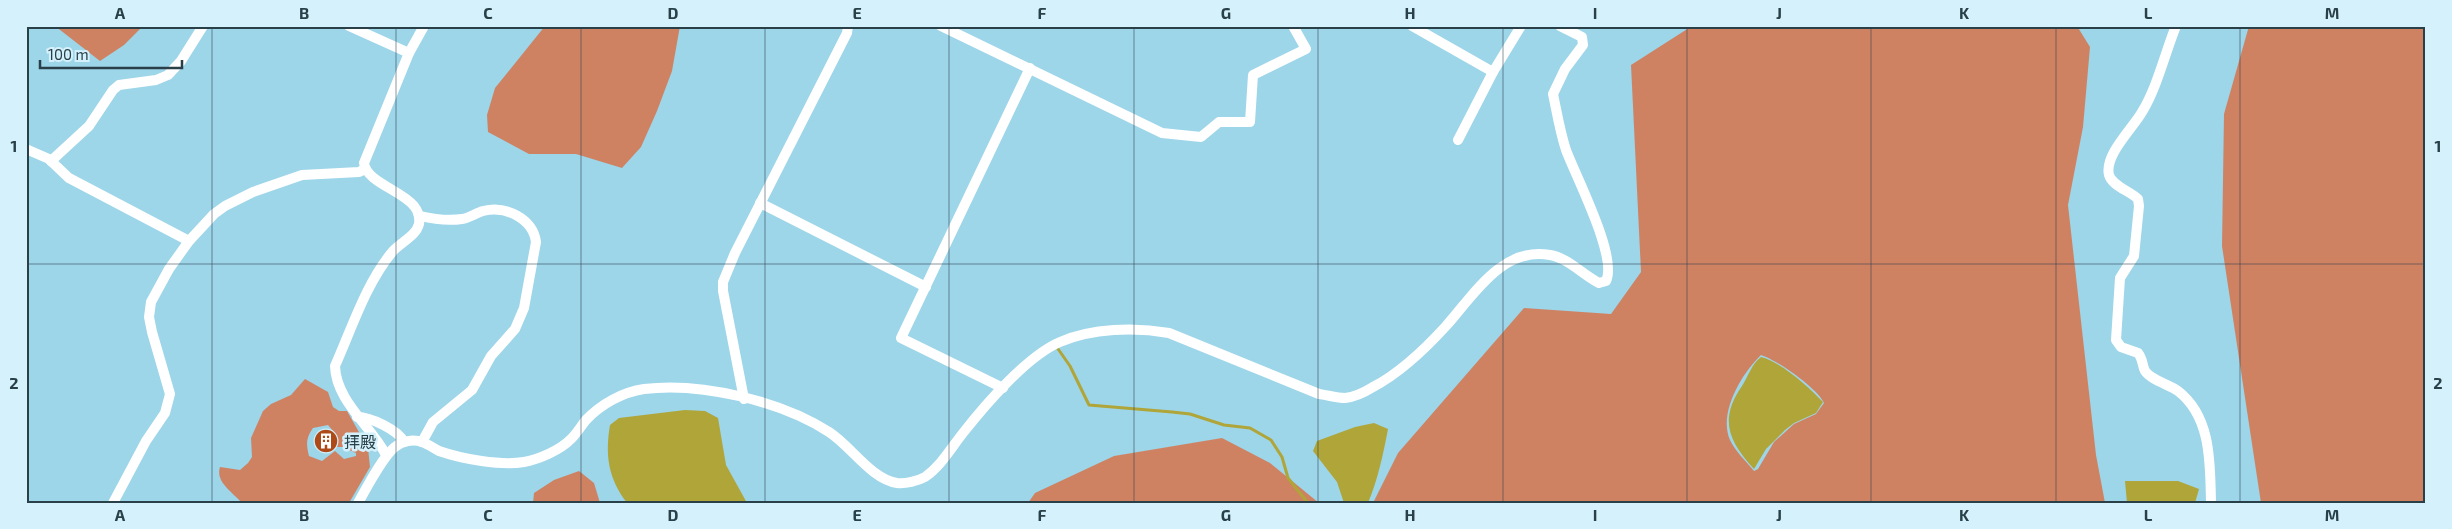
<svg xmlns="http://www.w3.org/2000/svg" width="2452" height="529" font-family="'Exo 2','Noto Sans JP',sans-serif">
	<rect width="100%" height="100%" fill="#9dd5e9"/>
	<g fill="#cf8262" fill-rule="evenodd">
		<path d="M 55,26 L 143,26 L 124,45 L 100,61 Z"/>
		<path d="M 545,26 L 680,26 L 672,71 L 657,111 L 641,147 L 622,168 L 576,154 L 529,154 L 488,132 L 487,115 L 495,88 Z"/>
		<path d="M 1692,26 L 2077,26 L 2090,47 L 2083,127 L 2068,205 L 2096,455 L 2105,503 L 1373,503 L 1398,453 L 1524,308 L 1611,314 L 1641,272 L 1631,65 ZM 1761,355 C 1777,360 1817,388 1824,403 L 1816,414 L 1794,424 L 1774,442 L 1758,469 L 1754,471 C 1746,461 1735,451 1730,440 C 1718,413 1742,373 1761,355 Z"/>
		<path d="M 2249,26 L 2426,26 L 2426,503 L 2261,503 L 2222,246 L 2224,114 Z"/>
		<path d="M 305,379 L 328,392 L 333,407 L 339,411 L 347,411 L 368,448 L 370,467 L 349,503 L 242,503 C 233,492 215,482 220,467 L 240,470 L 248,463 L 252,457 L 251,438 L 263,411 L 271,404 L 291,395 ZM 328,425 L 334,432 L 337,447 L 343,447 L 356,453 L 356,456 L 344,459 L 335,451 L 322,461 L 309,456 C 306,444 306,438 313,428 Z"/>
		<path d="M 1222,438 L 1270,463 L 1319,503 L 1028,503 L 1035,493 L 1114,456 Z"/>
		<path d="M 579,471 L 594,483 L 600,503 L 533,503 L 534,493 L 554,480 Z"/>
	</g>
	<g fill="#b0a538">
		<path d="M 1761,357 C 1780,361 1810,388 1823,402 L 1816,413 L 1794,423 L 1785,430 L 1766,449 L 1754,469 C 1728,441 1719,419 1742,386 C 1749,375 1751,365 1761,357 Z"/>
		<path d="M 685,410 L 705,411 L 718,418 L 726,465 L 747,503 L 627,503 C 608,478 605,455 610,425 L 619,418 Z"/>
		<path d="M 1374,423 L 1388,429 C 1383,455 1378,479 1368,503 L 1344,503 L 1337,482 L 1313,451 L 1317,441 L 1355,427 Z"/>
		<path d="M 2125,481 L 2178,481 L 2199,489 L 2195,503 L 2127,503 Z"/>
	</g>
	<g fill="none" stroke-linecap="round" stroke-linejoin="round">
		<path stroke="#b0a538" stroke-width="3" d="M 1056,346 L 1070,366 L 1089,405 L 1172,412 L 1190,414 L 1224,425 L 1250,428 L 1271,440 L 1282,457 L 1288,478 L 1308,503"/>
		<g stroke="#fff" stroke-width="10">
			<path d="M 349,26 L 409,53"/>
			<path d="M 941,26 L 1162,133 L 1201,137 L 1219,122 L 1250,122 L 1253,75 L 1306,49 L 1293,26"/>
			<path d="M 1412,26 L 1493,72"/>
			<path d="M 2176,26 C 2165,53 2157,88 2142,112 C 2133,128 2104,155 2109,175 C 2112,186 2130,191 2138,199 L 2139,206 L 2134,256 L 2120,278 L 2116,340 L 2121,347 L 2138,353 C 2143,359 2142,365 2145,371 C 2151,380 2170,385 2178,391 C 2212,417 2210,465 2211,503"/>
			<path d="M 1458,140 L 1493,72 L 1521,26"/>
			<path d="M 26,149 L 49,159 L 69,178 L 189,241"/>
			<path d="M 51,161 L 89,126 L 113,90 L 119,85 L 156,80 L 168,75 L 181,61 L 203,26"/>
			<path d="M 760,203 L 926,287"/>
			<path d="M 420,216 C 433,219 448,221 462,219 C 469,218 476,213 483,211 C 506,205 533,219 536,242 L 524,308 L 515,329 L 491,356 L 472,390 L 433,422 L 422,442"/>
			<path d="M 1003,388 L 901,338 L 1030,68"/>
			<path d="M 744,399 L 723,291 L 723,282 L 735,253 L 847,33 L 848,26"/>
			<path d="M 357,417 C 371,417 398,430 404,442"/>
			<path d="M 386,455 C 371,426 336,401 335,366 C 352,328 366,283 393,251 C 401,242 416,236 419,224 C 420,217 418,211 414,206 C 403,191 366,182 364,163 L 409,53 L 424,26"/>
			<path d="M 113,503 L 146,441 L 165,413 L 170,394 L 152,332 L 149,317 L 151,302 L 169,269 L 189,241 L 214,214 L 225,206 L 253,192 L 302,175 L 359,172 L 365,169"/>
			<path d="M 358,503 C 366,489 383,456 395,447 C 402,441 413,439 422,442 C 428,444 433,448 439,451 C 462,459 501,466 524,462 C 540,459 560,450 571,439 C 577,433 581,426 586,420 C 601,404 623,392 644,389 C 701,382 781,401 829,432 C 851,446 871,479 897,483 C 905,484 918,481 925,477 C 941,466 951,448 963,433 C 985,405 1027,356 1060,342 C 1092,328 1135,327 1169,333 L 1319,394 C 1327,395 1337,398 1345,398 C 1355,397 1365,392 1373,387 C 1400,373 1425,349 1446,326 C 1473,296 1502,246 1550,255 C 1568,258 1583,275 1599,283 L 1606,281 C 1618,257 1576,177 1566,150 C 1560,132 1557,113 1553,94 L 1565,69 L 1583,45 L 1582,37 L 1560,26"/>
		</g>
	</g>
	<path fill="none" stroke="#294048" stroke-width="1" stroke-opacity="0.55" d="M 212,26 L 212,503M 396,26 L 396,503M 581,26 L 581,503M 765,26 L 765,503M 949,26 L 949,503M 1134,26 L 1134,503M 1318,26 L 1318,503M 1503,26 L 1503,503M 1687,26 L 1687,503M 1871,26 L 1871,503M 2056,26 L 2056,503M 2240,26 L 2240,503M 26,264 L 2426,264"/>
	<defs>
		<g id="building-disc" transform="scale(1.25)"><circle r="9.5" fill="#ae4a18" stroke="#d5f1fb"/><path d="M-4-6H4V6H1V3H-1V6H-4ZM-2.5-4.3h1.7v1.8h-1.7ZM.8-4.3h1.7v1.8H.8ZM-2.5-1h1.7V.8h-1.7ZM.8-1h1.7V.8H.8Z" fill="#fff"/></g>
	</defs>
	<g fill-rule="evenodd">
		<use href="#building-disc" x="326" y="441"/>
	</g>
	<g text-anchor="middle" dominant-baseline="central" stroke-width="5" stroke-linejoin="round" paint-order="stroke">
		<g font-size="16" fill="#294048" stroke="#d5f1fb" text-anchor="start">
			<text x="344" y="441">拝殿</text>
		</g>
	</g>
	<rect width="2452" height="529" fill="none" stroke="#d5f1fb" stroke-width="55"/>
	<path d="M40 60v8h142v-8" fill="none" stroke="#294048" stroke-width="2.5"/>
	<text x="48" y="60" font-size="15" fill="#294048" stroke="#d5f1fb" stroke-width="4" paint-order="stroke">100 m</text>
	<rect x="28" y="28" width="2396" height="474" fill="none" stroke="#294048" stroke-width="2"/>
	<g font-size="16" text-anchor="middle" font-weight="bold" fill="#294048">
		<text x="120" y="19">A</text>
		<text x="304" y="19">B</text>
		<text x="488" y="19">C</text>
		<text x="673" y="19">D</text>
		<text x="857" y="19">E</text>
		<text x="1042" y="19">F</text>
		<text x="1226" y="19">G</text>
		<text x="1410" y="19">H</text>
		<text x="1595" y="19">I</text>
		<text x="1779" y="19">J</text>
		<text x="1964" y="19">K</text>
		<text x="2148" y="19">L</text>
		<text x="2332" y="19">M</text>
		<text x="14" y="152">1</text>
		<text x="2438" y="152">1</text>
		<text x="14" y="389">2</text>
		<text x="2438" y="389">2</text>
		<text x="120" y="521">A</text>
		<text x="304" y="521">B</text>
		<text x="488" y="521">C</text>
		<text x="673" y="521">D</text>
		<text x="857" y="521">E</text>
		<text x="1042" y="521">F</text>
		<text x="1226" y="521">G</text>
		<text x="1410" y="521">H</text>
		<text x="1595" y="521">I</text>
		<text x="1779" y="521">J</text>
		<text x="1964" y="521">K</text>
		<text x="2148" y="521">L</text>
		<text x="2332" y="521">M</text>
	</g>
</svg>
